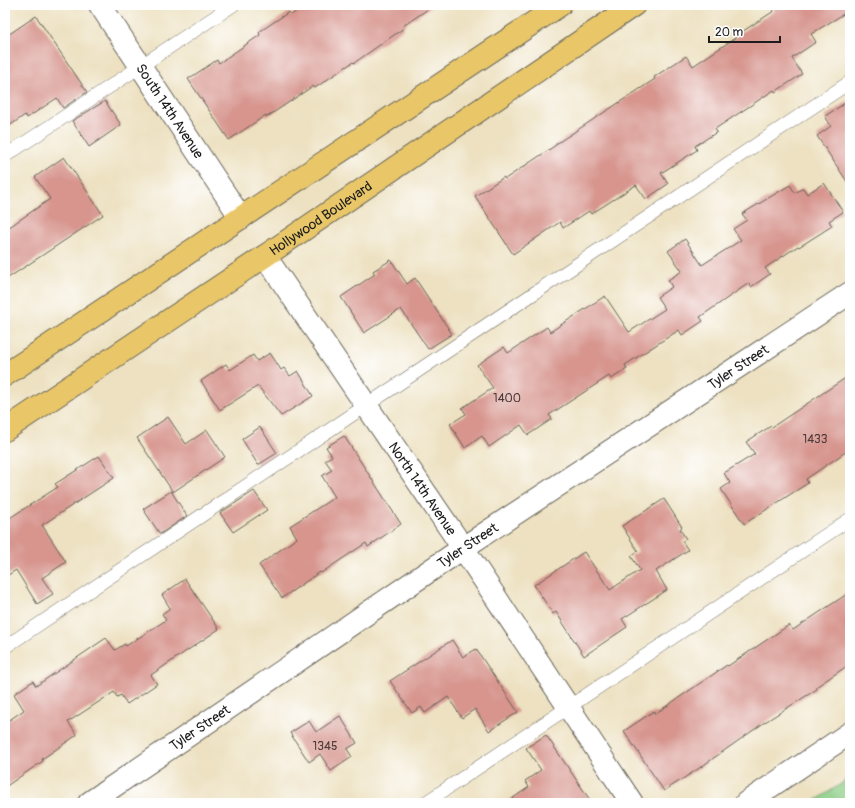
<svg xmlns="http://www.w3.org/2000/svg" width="855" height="808" font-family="Pangolin,sans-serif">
	<rect width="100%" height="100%" fill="#fff"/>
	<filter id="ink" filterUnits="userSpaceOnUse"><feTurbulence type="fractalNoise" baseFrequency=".025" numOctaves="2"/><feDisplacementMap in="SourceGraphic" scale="8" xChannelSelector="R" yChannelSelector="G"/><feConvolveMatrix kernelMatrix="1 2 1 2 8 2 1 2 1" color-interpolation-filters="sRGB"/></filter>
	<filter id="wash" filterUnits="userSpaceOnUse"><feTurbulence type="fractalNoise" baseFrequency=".012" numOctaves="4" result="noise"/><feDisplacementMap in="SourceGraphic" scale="16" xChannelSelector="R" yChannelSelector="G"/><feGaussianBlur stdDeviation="0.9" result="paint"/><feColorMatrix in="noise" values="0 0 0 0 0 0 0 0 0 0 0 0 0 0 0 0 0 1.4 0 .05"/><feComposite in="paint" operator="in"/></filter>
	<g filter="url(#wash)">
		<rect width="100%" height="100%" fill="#ede1c1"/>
		<path fill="#8dce86" stroke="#547551" d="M 850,778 L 850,803 L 812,803 Z"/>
		<g id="blocks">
			<g fill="#d7958e">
				<path d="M 306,5 L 434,5 L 403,26 L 404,28 L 354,63 L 353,62 L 315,88 L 313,86 L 267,117 L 266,115 L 229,140 L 188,79 L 217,60 L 219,63 L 260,35 L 259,32 L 289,12 L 291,15 Z"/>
				<path d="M 770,5 L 850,5 L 850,10 L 811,34 L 816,42 L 792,58 L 802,74 L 775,92 L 774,90 L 715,129 L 717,132 L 695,146 L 697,150 L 661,173 L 668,184 L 646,199 L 636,185 L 591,214 L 589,211 L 563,228 L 560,222 L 513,254 L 475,196 L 504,177 L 505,179 L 556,145 L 556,144 L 655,79 L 654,77 L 686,56 L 693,66 L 738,36 L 737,35 L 774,11 Z"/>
				<path d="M 36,16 L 87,92 L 63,108 L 57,98 L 27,118 L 25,115 L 5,129 L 5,37 Z"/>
				<path d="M 850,100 L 850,186 L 817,136 L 831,126 L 825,116 Z"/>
				<path d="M 105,101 L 121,125 L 89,147 L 72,121 Z"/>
				<path d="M 64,157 L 103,215 L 5,280 L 5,230 L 50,199 L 35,177 Z"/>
				<path d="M 824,183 L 843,212 L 829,221 L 832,226 L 799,247 L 798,246 L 765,268 L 770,274 L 751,287 L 749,283 L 700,317 L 703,321 L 682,335 L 679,330 L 625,365 L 627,369 L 611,379 L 609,376 L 549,415 L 552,419 L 528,435 L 521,425 L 489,447 L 482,436 L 465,448 L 450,424 L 466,414 L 462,408 L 493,388 L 477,365 L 504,347 L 508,353 L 547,327 L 550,332 L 605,296 L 629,332 L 665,309 L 657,297 L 672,287 L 668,280 L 682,271 L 668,251 L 685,239 L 702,265 L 741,240 L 733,229 L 747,220 L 742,214 L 790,185 L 795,193 L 803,188 L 807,194 Z"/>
				<path d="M 391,260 L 407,284 L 415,278 L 452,334 L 428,349 L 401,309 L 364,333 L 341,297 L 375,274 L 373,271 Z"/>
				<path d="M 270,353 L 281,370 L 284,368 L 290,376 L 298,371 L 313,396 L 281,416 L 258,386 L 220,410 L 201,381 L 226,364 L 230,370 L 253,355 L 257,361 Z"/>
				<path d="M 850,375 L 850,449 L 806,479 L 808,483 L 744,524 L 721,489 L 730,483 L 724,473 L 755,454 L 746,442 L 771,426 L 772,427 Z"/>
				<path d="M 168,417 L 186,444 L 207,430 L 225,457 L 173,492 L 137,438 Z"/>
				<path d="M 260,427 L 277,453 L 258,465 L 242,439 Z"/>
				<path d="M 344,436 L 401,524 L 368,547 L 366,543 L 321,573 L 320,572 L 282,598 L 259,565 L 297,538 L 290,526 L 335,497 L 322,476 L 332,470 L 325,460 L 332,456 L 326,447 Z"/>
				<path d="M 99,456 L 114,478 L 42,525 L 66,562 L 42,578 L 53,594 L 37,604 L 16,570 L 5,577 L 5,521 L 58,487 L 55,484 Z"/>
				<path d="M 171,491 L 187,516 L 160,534 L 143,509 Z"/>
				<path d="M 254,491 L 267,510 L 233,532 L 220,513 Z"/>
				<path d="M 664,499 L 682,527 L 680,529 L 686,539 L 682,541 L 688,550 L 656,571 L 667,590 L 622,619 L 627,627 L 584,656 L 556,612 L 553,614 L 534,585 L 584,552 L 610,590 L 640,570 L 631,556 L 638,551 L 622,526 Z"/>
				<path d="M 185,579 L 219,629 L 151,675 L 157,684 L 127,704 L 121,695 L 117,697 L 114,692 L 68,722 L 77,735 L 42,759 L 43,761 L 5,787 L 5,723 L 24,710 L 14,694 L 33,681 L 36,686 L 106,638 L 115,650 L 125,644 L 126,646 L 166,620 L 162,614 L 170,608 L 162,595 Z"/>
				<path d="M 850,592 L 850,664 L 816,687 L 817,689 L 765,722 L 698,769 L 664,791 L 624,731 L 654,711 L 655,714 L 727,665 L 728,666 L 789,625 L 793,630 Z"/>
				<path d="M 452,640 L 463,657 L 476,649 L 518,712 L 489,731 L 475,709 L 462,718 L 448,697 L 425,713 L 421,707 L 412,713 L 390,681 Z"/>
				<path d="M 340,716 L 357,743 L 347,749 L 352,757 L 331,771 L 320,754 L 309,762 L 290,733 L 309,721 L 316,732 Z"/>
				<path d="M 546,735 L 592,803 L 506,803 L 529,787 L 525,781 L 541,770 L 526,748 Z"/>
			</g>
		</g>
	</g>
	<g filter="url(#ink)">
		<use href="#blocks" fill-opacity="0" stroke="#656156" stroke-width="1"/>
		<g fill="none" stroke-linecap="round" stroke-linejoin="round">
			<g stroke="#656156" stroke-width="14">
				<g id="service">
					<path d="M 5,156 L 233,5"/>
					<path d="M 5,647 L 850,82"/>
					<path d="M 425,803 L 850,519"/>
				</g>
			</g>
			<g stroke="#656156" stroke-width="24">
				<g id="minor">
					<path id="s1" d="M 265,256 L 463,548 L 632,803"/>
					<path id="s2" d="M 89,803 L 463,548 L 850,293"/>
					<path d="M 746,803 L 850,733"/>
				</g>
			</g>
			<g stroke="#656156" stroke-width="24">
				<g id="tertiary">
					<path id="s3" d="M 100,5 L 241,218"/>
				</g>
			</g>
			<g stroke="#656156" stroke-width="24">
				<g id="primary">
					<path d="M 5,375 L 560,5"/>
					<path id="s4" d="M 5,430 L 265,256 L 634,5"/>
				</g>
			</g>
			<use href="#service" stroke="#fff" stroke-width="13"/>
			<use href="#minor" stroke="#fff" stroke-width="22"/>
			<use href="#tertiary" stroke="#fff" stroke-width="22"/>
			<use href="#primary" stroke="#e9c769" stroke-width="22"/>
		</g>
	</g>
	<g text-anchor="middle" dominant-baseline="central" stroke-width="3" stroke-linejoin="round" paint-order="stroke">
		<g font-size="12" fill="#4b3a38">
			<text x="507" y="398">1400</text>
			<text x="815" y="439">1433</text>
			<text x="325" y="746">1345</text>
		</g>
		<g font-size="14" fill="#1c1c1c" stroke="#fff">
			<text stroke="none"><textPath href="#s3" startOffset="127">South 14th Avenue</textPath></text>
			<text stroke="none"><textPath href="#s4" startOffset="380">Hollywood Boulevard</textPath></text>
			<text stroke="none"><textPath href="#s2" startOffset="782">Tyler Street</textPath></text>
			<text stroke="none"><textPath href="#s1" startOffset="281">North 14th Avenue</textPath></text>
			<text stroke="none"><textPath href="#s2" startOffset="458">Tyler Street</textPath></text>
			<text stroke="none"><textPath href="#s2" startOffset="134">Tyler Street</textPath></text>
		</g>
	</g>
	<rect width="855" height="808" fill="none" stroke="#fff" stroke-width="20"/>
	<path d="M709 36v6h71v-6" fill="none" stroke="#1c1c1c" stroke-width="2"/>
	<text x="715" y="36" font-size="12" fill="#1c1c1c" stroke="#ffffff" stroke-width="3" paint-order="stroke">20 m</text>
</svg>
